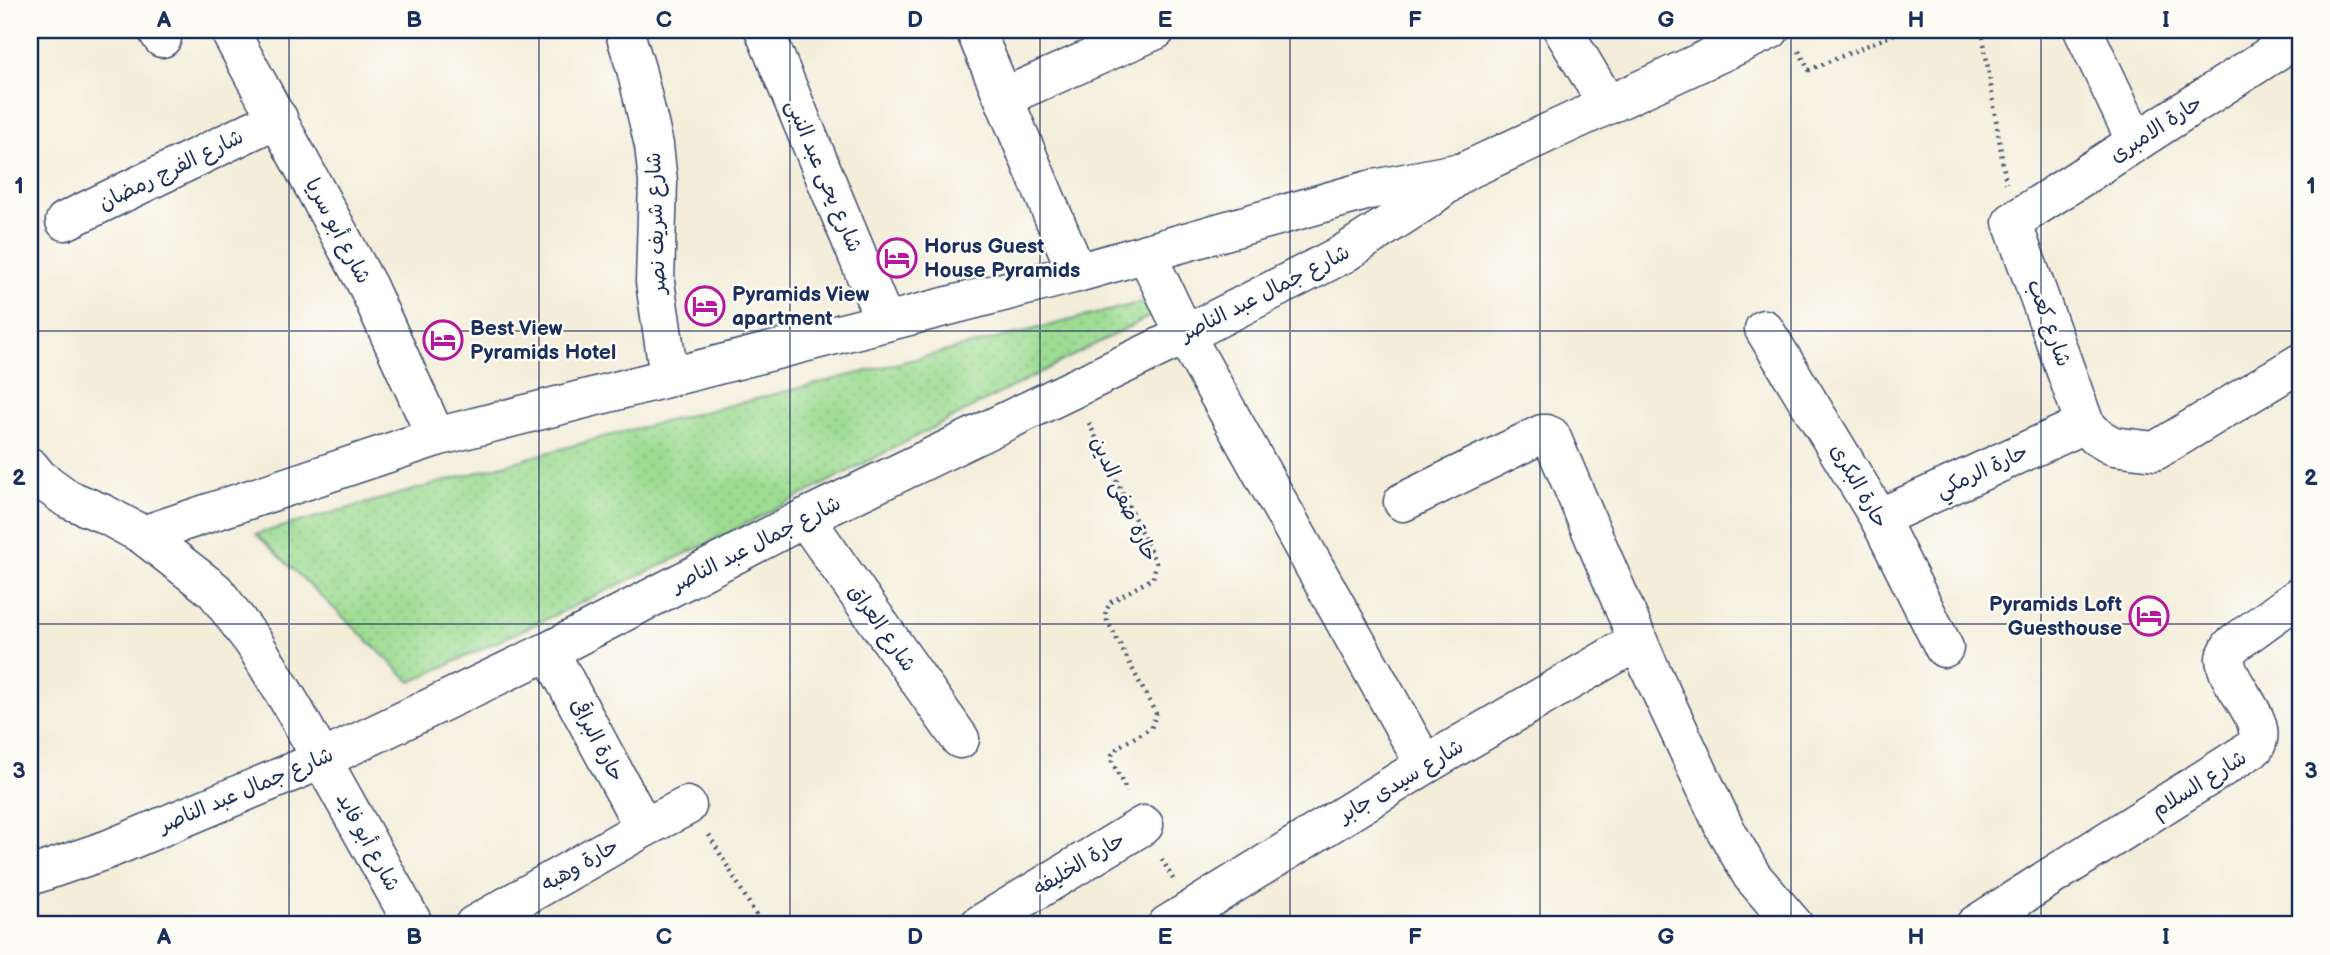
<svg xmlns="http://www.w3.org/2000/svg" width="2330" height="955" font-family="'Balsamiq Sans','Playpen Sans Arabic',sans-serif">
	<defs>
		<pattern id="park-dots" width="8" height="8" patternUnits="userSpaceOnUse" patternTransform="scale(1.75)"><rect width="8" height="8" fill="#9ddc92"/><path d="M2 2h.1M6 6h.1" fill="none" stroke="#87bd80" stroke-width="1.8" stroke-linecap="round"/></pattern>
	</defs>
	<rect width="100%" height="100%" fill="#fdfcf7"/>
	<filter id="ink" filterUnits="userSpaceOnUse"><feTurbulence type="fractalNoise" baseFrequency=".0143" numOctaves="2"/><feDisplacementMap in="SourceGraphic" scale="14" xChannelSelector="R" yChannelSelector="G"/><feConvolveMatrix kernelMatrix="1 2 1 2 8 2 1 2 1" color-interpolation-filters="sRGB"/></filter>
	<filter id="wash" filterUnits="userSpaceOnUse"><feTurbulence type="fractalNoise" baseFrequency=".00686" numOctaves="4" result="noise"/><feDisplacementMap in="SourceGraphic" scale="28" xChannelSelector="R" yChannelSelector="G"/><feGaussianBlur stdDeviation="1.57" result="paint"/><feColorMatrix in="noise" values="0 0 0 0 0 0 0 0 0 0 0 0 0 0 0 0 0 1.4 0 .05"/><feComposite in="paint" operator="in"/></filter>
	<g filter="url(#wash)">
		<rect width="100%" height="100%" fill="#f3edd9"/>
		<path fill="url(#park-dots)" stroke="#5c8678" stroke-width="2" d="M 1147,301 L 1154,314 L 719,538 L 411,682 L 256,534 L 607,436 Z"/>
	</g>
	<g filter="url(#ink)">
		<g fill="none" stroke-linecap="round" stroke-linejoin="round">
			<g stroke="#3b4c70" stroke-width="41">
				<g id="minor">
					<path d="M 157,30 L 162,38"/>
					<path d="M 229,30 L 368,287 L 436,437"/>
					<path d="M 624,30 L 636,69 L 654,145 L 658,182 L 655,282 L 669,377"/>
					<path d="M 764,30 L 885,322"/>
					<path d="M 975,30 L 1077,273"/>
					<path d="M 1563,30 L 1607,104"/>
					<path d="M 2083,30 L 2136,142"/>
					<path d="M 2300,36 L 2012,222 L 2085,424 L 2097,437 L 2113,446 L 2155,451 L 2300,363"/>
					<path d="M 1004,97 L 1156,30"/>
					<path d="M 65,221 L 278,118"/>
					<path d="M 1146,253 L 1185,335 L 1425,765"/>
					<path d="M 1764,329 L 1879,518 L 1944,648"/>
					<path d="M 30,467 L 39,478 L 68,499 L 104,514 L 143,535 L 215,591 L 254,643 L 292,706 L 414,925"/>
					<path d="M 1403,502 L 1542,434 L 1546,434 L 1551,436 L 1647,662 L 1724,827 L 1752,876 L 1794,925"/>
					<path d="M 805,518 L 960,739"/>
					<path d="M 1879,518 L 2085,424"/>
					<path d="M 143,535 L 436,437 L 1077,273 L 1369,190 L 1456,173"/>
					<path d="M 549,651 L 644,828"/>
					<path d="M 30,876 L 109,849 L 321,760 L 549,651 L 805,518 L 1185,335 L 1343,254 L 1425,201 L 1463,172 L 1770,30"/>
					<path d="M 474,925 L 644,828 L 687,806"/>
					<path d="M 979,925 L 1144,825"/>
					<path d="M 1167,925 L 1425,765 L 1638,641"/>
					<path d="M 1975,925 L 2255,747 C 2271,720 2226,686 2225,658 L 2231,646 L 2300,596"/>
				</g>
			</g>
			<g stroke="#3b4c70" stroke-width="4.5" stroke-dasharray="2 5" stroke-linecap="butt">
				<path d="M 1982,30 L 2006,183"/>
				<path d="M 1799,51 L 1809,70 L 1904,30"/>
				<path d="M 1089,423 L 1156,563 L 1153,578 L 1111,602 L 1105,612 L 1107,620 L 1156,714 L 1151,728 L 1118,747 L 1112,755 L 1112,761 L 1127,792"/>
				<path d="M 709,835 L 762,925"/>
				<path d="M 1162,859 L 1173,879"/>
			</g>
			<use href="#minor" stroke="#fff" stroke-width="38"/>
		</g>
	</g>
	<path fill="none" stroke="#1b2f5e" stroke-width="2" stroke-opacity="0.55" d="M 289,30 L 289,925M 539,30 L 539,925M 790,30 L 790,925M 1040,30 L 1040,925M 1290,30 L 1290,925M 1540,30 L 1540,925M 1791,30 L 1791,925M 2041,30 L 2041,925M 30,331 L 2300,331M 30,624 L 2300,624"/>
	<defs>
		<g id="hotel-ring" transform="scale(2.0125)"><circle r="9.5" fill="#fdfcf7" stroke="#b5179e" stroke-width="1.5"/><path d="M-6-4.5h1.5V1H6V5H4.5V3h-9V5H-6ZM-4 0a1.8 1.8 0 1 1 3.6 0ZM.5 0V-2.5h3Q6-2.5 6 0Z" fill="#b5179e"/></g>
	</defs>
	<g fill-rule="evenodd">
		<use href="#hotel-ring" x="897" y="258"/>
		<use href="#hotel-ring" x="705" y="306"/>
		<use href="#hotel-ring" x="443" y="340"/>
		<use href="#hotel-ring" x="2149" y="616"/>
	</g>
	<g text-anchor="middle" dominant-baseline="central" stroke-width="5" stroke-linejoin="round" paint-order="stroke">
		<g font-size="21" fill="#1b2f5e" stroke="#fdfcf7">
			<text transform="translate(2156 129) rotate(-33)">حارة الامبرى</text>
			<text transform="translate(171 170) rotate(-26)">شارع الفرج رمضان</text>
			<text transform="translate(824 176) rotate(67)">شارع يحى عبد النبى</text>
			<text transform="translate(656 223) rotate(-92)">شارع شريف نصر</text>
			<text transform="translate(338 231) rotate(62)">شارع أبو سريا</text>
			<text transform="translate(1265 293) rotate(-27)">شارع جمال عبد الناصر</text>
			<text transform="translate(2049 323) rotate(70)">شارع كعب</text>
			<text transform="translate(1982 471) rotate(-25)">حارة الرمكي</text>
			<text transform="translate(1859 486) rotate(60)">حارة البكرى</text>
			<text transform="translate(1124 499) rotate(66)">حارة صفى الدين</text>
			<text transform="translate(756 544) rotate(-27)">شارع جمال عبد الناصر</text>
			<text transform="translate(882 628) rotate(55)">شارع العراق</text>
			<text transform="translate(597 740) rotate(62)">حارة البراقى</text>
			<text transform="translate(1401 781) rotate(-31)">شارع سيدى جابر</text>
			<text transform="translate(2199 784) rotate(-32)">شارع السلام</text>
			<text transform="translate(246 790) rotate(-23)">شارع جمال عبد الناصر</text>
			<text transform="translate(368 842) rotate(61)">شارع أبو فايد</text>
			<text transform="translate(1079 864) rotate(-31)">حارة الخليفه</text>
			<text transform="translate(580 865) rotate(-30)">حارة وهبه</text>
		</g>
		<g font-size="21" font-weight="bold" fill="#1b2f5e" stroke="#fdfcf7" text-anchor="start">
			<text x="924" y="246">Horus Guest<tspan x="924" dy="24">House Pyramids</tspan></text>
			<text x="732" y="294">Pyramids View<tspan x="732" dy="24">apartment</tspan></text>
			<text x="470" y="328">Best View<tspan x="470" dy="24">Pyramids Hotel</tspan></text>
			<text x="2122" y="604" text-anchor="end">Pyramids Loft<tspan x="2122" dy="24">Guesthouse</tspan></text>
		</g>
	</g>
	<rect width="2330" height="955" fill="none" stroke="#fdfcf7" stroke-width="77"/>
	<rect x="38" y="38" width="2254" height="878" fill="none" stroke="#1b2f5e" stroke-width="2.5"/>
	<g font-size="23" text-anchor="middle" font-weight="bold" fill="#1b2f5e">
		<text x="164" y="27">A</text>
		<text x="414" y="27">B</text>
		<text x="664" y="27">C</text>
		<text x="915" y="27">D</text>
		<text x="1165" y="27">E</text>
		<text x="1415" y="27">F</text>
		<text x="1666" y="27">G</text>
		<text x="1916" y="27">H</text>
		<text x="2166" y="27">I</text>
		<text x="19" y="193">1</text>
		<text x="2311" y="193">1</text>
		<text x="19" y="485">2</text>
		<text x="2311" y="485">2</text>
		<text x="19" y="778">3</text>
		<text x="2311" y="778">3</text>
		<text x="164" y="944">A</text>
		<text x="414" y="944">B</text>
		<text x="664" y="944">C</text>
		<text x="915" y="944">D</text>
		<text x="1165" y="944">E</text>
		<text x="1415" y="944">F</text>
		<text x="1666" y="944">G</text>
		<text x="1916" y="944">H</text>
		<text x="2166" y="944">I</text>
	</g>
</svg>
